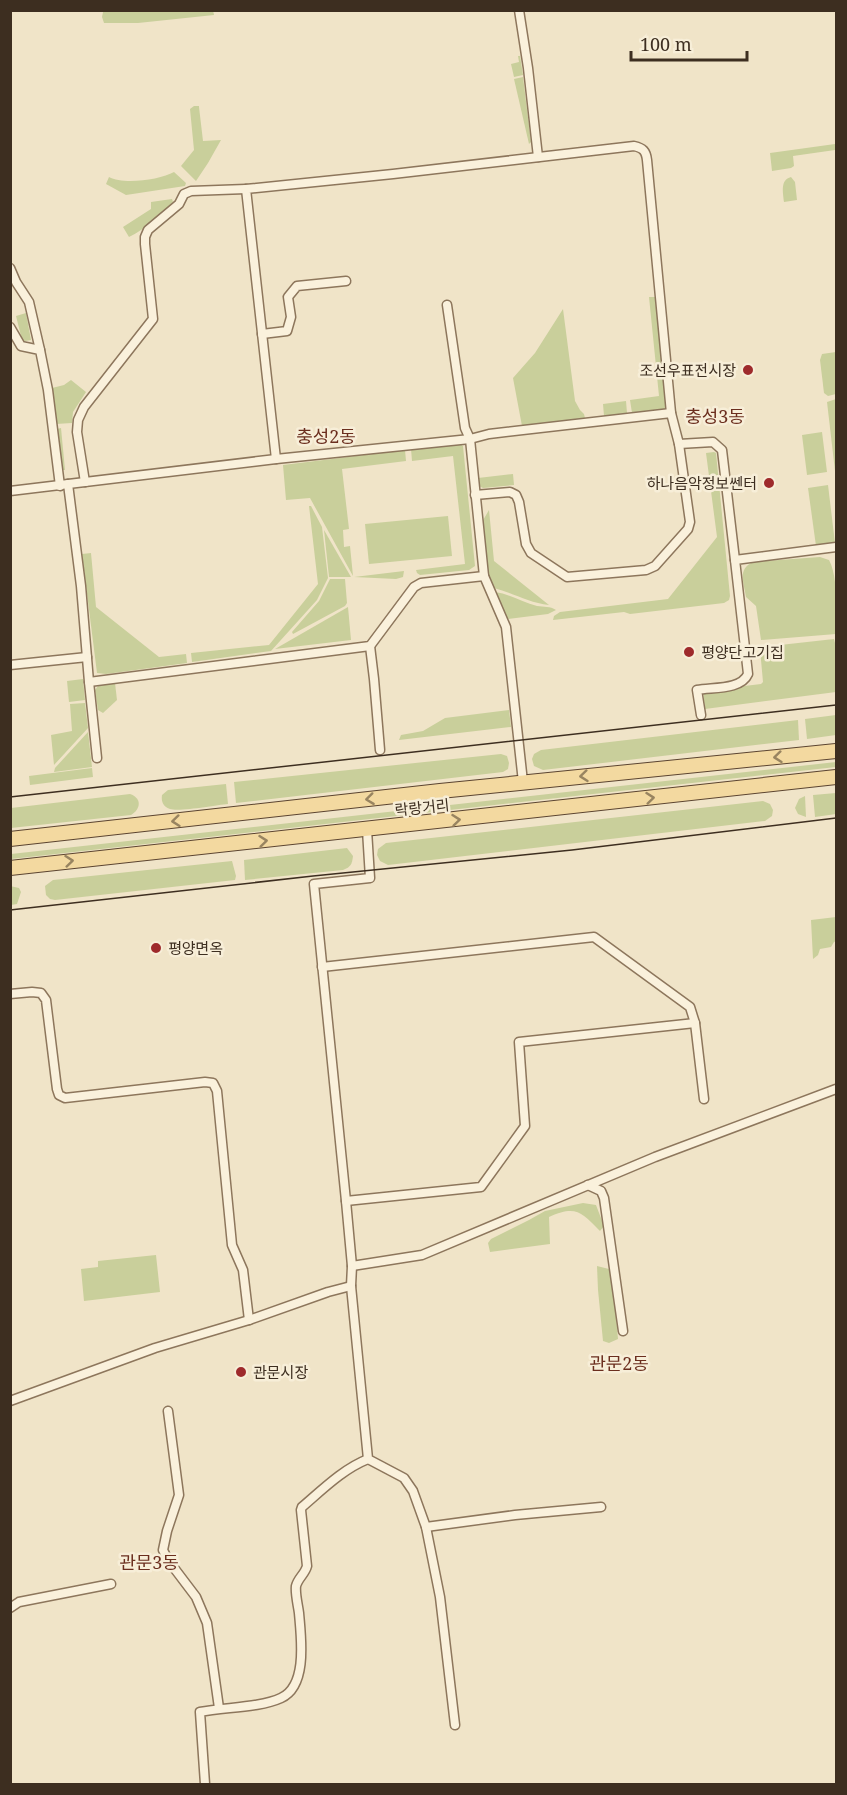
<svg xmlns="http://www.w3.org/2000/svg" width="847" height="1795" font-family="'Noto Serif','Noto Sans KR',serif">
	<rect width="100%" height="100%" fill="#f0e4c8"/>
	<g fill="#c9cf9b">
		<path d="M 105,11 L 213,10 L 214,15 L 138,23 L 104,23 L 102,17 L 103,12 Z"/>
		<path d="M 518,56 L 520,56 L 523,75 L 514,77 L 511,64 L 519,62 Z"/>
		<path d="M 523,77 L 531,142 L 529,144 L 514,79 Z"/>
		<path d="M 194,106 L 199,106 L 199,107 L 203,141 L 221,140 L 208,163 L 196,181 L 181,166 L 194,150 L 190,109 Z"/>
		<path d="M 835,144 L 835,150 L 793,156 L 794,166 L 791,168 L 772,171 L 770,153 Z"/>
		<path d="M 174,172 L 186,183 L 185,186 L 126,195 L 106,184 L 109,177 C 123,185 160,180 174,172 Z"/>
		<path d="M 791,177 L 795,182 L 797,200 L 784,202 C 783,192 780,180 791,177 Z"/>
		<path d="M 172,199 L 173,202 C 159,215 146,229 129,237 L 123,227 L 151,209 L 151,202 Z"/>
		<path d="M 649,297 L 655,297 L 667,405 L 664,409 L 660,410 L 632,413 L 630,400 L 659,396 Z"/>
		<path d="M 563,309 L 575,401 L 580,410 L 584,414 L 585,418 L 522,426 L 513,378 L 535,353 Z"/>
		<path d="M 26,313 L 31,340 L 25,341 L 22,340 L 16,316 Z"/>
		<path d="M 836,352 L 836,394 L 828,396 L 824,393 L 820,360 L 822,354 Z"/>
		<path d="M 71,380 L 86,392 L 73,412 L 72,423 L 56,424 L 52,388 L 64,385 Z"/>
		<path d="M 836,399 L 836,471 L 835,471 L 827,402 Z"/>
		<path d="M 626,401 L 627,413 L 604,416 L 603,404 Z"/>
		<path d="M 61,428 L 65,470 L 61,470 L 57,429 Z"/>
		<path d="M 822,432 L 827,472 L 807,475 L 802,435 Z"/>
		<path d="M 456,444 L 460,444 L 463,446 L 475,566 L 469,570 L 420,575 L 417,573 L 416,570 L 465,564 L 453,456 L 412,461 L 411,449 Z"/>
		<path d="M 405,450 L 406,461 L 342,469 L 349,529 L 343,530 L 344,547 L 350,546 L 353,576 L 310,498 L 286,500 L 283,465 Z"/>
		<path d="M 714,452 L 716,453 L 730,596 L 729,600 L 724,603 L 630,614 L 624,612 L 553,620 L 554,616 L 560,612 L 668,599 L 717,537 L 706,453 Z"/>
		<path d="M 513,474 L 514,485 L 483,488 L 479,486 L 478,478 Z"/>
		<path d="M 828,485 L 835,543 L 816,546 L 808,488 Z"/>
		<path d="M 309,506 L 311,506 L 322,527 L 328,578 L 317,600 L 271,651 L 192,662 L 191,653 L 269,645 L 318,584 Z"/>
		<path d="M 489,510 L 494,561 L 549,605 C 529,603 513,593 494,588 L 488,574 L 482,522 Z"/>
		<path d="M 448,516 L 452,556 L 369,564 L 365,524 Z"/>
		<path d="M 324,530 L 351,577 L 329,577 Z"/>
		<path d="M 91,553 L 96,607 L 159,657 L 186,654 L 187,663 L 106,674 L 97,673 L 82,554 Z"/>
		<path d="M 820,557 L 829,560 C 838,576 837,615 836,634 L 761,640 L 756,606 L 746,597 C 744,583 737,569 753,562 Z"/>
		<path d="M 404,571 L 403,577 L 396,579 L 354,577 Z"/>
		<path d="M 330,579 L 345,579 L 347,603 L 345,606 L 293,634 L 292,632 L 319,601 Z"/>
		<path d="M 495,592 C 510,594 523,603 537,606 C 544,607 550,606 556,610 L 548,614 L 507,619 Z"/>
		<path d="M 348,607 L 351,640 L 275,649 Z"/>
		<path d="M 834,639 L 835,643 L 836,643 L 836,692 L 705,709 L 703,691 L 761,684 L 763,682 L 760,649 L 762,647 Z"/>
		<path d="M 83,679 L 85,700 L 69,702 L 67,681 Z"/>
		<path d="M 115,683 L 117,700 L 103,713 L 98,710 L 95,690 L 98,686 Z"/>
		<path d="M 85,703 L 88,728 L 54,765 L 51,735 L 72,731 L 70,704 Z"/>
		<path d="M 509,710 L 511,727 L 399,740 L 401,735 L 423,731 L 445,718 Z"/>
		<path d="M 836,715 L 836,735 L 807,739 L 805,719 Z"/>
		<path d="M 798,720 L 799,740 L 543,770 L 534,766 L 532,759 L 534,754 L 541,750 Z"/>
		<path d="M 88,732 L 92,767 L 54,772 L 55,768 Z"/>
		<path d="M 501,754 L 507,756 L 509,763 L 508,769 L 503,772 L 236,803 L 234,782 Z"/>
		<path d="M 836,762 L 836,767 L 11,859 L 11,854 Z"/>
		<path d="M 92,768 L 93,777 L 30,785 L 29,776 Z"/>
		<path d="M 226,784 L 228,804 C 216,805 180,812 170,809 C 163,807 161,801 162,795 L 168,790 Z"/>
		<path d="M 836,793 L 836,814 L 815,817 L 813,795 Z"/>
		<path d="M 130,794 C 142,798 141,809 131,815 L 11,828 L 11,808 Z"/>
		<path d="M 805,796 L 806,817 L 798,814 L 795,808 L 799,799 Z"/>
		<path d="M 763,801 L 770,804 L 773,810 L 772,816 L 765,821 L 388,865 L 380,861 L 377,855 L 378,849 L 386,843 Z"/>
		<path d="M 347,848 L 353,856 C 352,864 351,867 343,870 L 245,880 L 244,860 Z"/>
		<path d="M 232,861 L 236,876 L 235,880 L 55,900 L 50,899 L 46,895 L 45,886 L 53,880 Z"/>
		<path d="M 10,886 L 19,888 L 21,892 L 17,904 L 11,905 Z"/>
		<path d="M 836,917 L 836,941 L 834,942 L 831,947 L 820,949 L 818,955 L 813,959 L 811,920 Z"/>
		<path d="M 583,1203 L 596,1205 L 604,1226 L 600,1231 C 581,1212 576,1205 549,1217 L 550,1244 L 490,1252 L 488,1243 L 491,1239 L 529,1220 L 545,1211 Z"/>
		<path d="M 156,1255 L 160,1292 L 84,1301 L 81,1269 L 98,1267 L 98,1261 Z"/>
		<path d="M 597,1266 L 609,1269 L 613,1282 L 618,1339 L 609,1343 L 603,1341 L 598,1290 Z"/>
	</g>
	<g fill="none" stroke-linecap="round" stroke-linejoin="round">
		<g stroke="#8d765c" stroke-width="11">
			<g id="minor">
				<path d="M 519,10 L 528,68 L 538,157"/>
				<path d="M 10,268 L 16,282 L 29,302 L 40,350"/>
				<path d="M 447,305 L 465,428 L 470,439 L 471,449 L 484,576 L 506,627 L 523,782"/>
				<path d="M 10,327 L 21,346 L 40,350 L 48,390 L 60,486"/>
				<path d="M 262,334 L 287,331 L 291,317 L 288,297 L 297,286 L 346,281"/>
				<path d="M 276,459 L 246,189 L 393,174 L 634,146 C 643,148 646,151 647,160 L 671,413"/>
				<path d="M 85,482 L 77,432 L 78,420 L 84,407 L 153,319 L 145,244 L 145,237 L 148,230 L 179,204 L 184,194 L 191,191 L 246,189"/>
				<path d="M 68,484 L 81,586 L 89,682 L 370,646 L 414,587 L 421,583 L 484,576"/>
				<path d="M 10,491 L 276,459 L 470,439 L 489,434 L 671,413 L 679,444 L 713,442 L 722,450 L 735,560"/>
				<path d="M 475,495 L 510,492 L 516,495 L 519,502 L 526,544 L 531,553 L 567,577 L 646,570 L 655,566 L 688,529 L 690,522 L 679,444"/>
				<path d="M 370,646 L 374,679 L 380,750"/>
				<path d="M 10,665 L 87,657"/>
				<path d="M 89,682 L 97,758"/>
				<path d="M 701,715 L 697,690 C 713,687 741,690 748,674 L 735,560 L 836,547"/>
				<path d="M 367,830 L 370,878 L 314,884 L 346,1201 L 352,1266 L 351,1286 L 368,1459 L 404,1478 L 413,1491 L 426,1527 L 440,1597 L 455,1725"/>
				<path d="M 322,967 L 594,937 L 690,1007 L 695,1023 L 704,1099"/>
				<path d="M 10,994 L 32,992 L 41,993 L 46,1000 L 57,1089 L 59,1095 L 65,1098 L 205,1082 L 213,1083 L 217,1091 L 232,1245 L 243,1270 L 249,1320"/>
				<path d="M 588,1185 L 601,1191 L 604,1198 L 623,1331"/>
				<path d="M 346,1201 L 481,1187 L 525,1126 L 519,1042 L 695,1023"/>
				<path d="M 352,1266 L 422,1255 L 655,1157 L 836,1089"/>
				<path d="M 10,1401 L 155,1348 L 249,1320 L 328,1292 L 351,1286"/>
				<path d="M 168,1411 L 179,1495 L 167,1531 L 163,1550 L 168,1560 L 196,1597 L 207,1623 L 219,1708"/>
				<path d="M 426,1527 L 515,1515 L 601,1507"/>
				<path d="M 10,1608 L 19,1602 L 111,1584"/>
				<path d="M 205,1784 L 200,1712 C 225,1707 259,1708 281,1698 C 308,1686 301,1637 299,1613 C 298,1605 295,1594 296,1586 C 298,1578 305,1574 307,1566 L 301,1510 L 302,1507 C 323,1489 343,1469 368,1459"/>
			</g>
		</g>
		<g stroke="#5b4430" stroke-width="16">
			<g id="primary">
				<path d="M 10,839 L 440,791 L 836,751"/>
				<path d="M 10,868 L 836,777"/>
			</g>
		</g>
		<use href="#minor" stroke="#faf1dc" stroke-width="8"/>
		<use href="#primary" stroke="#f3d9a0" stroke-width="14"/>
		<g stroke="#3d2e20" stroke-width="1.5">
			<path d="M 10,797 L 836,705"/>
			<path d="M 10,910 L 313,876 L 572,850 L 836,818"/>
		</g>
	</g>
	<defs><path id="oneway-chevron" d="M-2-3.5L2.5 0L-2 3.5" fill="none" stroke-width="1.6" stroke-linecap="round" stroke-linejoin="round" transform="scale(1.5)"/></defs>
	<g stroke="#988460">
		<use href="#oneway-chevron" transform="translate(778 757) rotate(174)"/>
		<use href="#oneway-chevron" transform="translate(584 776) rotate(174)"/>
		<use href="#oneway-chevron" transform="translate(650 798) rotate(-6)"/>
		<use href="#oneway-chevron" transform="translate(370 799) rotate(173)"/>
		<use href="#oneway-chevron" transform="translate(456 820) rotate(-6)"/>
		<use href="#oneway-chevron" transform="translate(176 821) rotate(174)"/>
		<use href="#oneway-chevron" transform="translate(263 841) rotate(-6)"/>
		<use href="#oneway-chevron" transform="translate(69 861) rotate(-6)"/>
	</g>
	<g fill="#9e2a2b" stroke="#f7eed8" stroke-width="2">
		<circle cx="748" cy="370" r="6"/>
		<circle cx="769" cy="483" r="6"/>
		<circle cx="689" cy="652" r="6"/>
		<circle cx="156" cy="948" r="6"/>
		<circle cx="241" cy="1372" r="6"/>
	</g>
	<g text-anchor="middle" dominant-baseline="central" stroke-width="5" stroke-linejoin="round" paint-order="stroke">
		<g font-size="15" fill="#3d2e20" stroke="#f7eed8" text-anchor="start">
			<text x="736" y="370" text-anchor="end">조선우표전시장</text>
			<text x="757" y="483" text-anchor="end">하나음악정보쎈터</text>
			<text x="701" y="652">평양단고기집</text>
			<text x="168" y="948">평양면옥</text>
			<text x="253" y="1372">관문시장</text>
		</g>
		<g font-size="15" fill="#3d2e20" stroke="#f7eed8">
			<text transform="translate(422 807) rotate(-6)">락랑거리</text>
		</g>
		<g font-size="18" fill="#6b2e1e" stroke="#f7eed8">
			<text x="715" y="416">충성3동</text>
			<text x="326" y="436">충성2동</text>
			<text x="619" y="1363">관문2동</text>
			<text x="149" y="1562">관문3동</text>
		</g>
	</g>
	<rect width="847" height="1795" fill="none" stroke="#3d2e20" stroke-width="24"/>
	<path d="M631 51v9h116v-9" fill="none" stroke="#3d2e20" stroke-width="3"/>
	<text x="640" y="51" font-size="18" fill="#3d2e20" stroke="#f7eed8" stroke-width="4.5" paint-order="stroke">100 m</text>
</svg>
